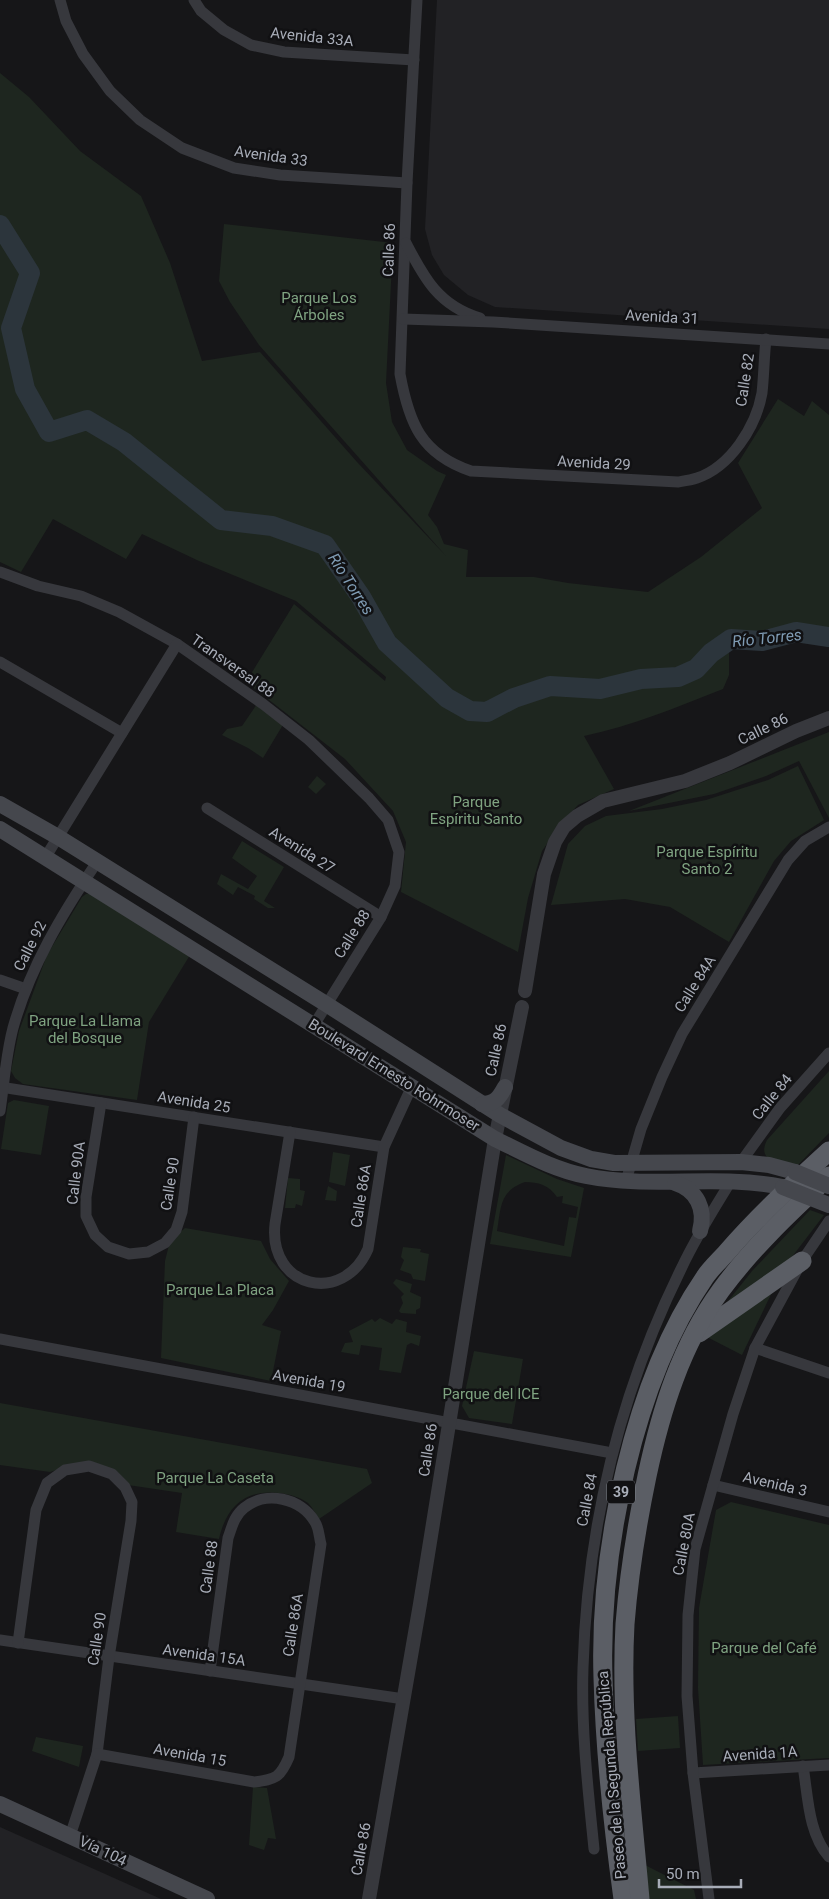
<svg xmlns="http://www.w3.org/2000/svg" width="829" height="1899" font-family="Roboto,sans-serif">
	<rect width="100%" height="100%" fill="#161618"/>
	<g fill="#222225">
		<path d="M 437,0 L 829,0 L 829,329 L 495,307 L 468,295 L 444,275 L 432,255 L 425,229 Z"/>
		<path d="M 0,1827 L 161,1899 L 0,1899 Z"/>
	</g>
	<g fill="#1e261f" fill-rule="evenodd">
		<path d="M 0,73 L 29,97 L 80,151 L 141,196 L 170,263 L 202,361 L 260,352 L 357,462 L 446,556 L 259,345 L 230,302 L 219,281 L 224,224 L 393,243 L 386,383 L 392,422 L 407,450 L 437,471 L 446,475 L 428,515 L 437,527 L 444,544 L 468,550 L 466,577 L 534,577 L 568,583 L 648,592 L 701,557 L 762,508 L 738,463 L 778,399 L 804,416 L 812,401 L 829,415 L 829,646 L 795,626 L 747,632 L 729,647 L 729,675 L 723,689 C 677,707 632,726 584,736 L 614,789 L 578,805 L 563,821 L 542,851 L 528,898 L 518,952 L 401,892 L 406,842 L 393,811 L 345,759 L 246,682 L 294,604 L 385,681 L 386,677 L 296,601 L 199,561 L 142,534 L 126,559 L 53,519 L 21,572 L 0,562 Z"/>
		<path d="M 257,704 L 284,723 L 263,758 L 248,748 L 222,735 L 227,729 L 242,726 Z"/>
		<path d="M 829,732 L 829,818 L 799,761 L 766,776 L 714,794 L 629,811 Z"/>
		<path d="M 798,766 L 824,820 L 791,841 L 774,861 L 729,942 L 670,907 L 625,899 L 551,905 L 568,844 L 585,826 L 606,816 L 662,809 L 706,800 L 768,780 Z"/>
		<path d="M 317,776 L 326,784 L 316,794 L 308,787 Z"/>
		<path d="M 242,841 L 284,867 L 264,901 L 275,908 L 268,908 L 254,899 L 255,896 L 238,887 L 233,895 L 217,884 L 221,874 L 248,889 L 257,876 L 232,858 Z"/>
		<path d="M 86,894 L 91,894 L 190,955 L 149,1022 L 137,1100 L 23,1084 L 15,1078 L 11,1071 L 19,1031 L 47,955 L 82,897 Z"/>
		<path d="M 829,1071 L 829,1133 L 796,1167 C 780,1163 756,1162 767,1140 Z"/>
		<path d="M 14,1100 L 49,1106 L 41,1155 L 1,1149 L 8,1103 Z"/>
		<path d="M 333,1152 L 350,1155 L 345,1186 L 329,1182 Z"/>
		<path d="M 506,1155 L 557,1179 L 584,1188 L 571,1257 L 490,1244 ZM 525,1182 C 538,1182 549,1185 557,1197 L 563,1196 L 562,1203 L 578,1207 L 576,1218 L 569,1217 L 564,1246 L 497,1231 C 501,1208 499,1191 525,1182 Z"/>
		<path d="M 288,1178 L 300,1179 L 300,1190 L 305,1191 L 302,1206 L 296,1204 L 295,1208 L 285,1208 Z"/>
		<path d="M 328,1186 L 337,1191 L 336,1201 L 325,1200 Z"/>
		<path d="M 810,1210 L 824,1215 L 782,1270 L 717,1315 L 752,1271 Z"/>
		<path d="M 185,1228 L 261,1241 L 270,1259 L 289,1281 L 273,1310 L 262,1325 L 281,1331 L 271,1381 L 161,1358 L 165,1261 L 170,1241 Z"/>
		<path d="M 403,1247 L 421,1249 L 420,1252 L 429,1254 L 425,1281 L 413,1279 L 411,1274 L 400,1270 L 404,1260 L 401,1257 Z"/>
		<path d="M 396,1279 L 412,1284 L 410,1292 L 421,1297 L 420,1308 L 416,1310 L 416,1314 L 401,1313 L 399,1311 L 403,1303 L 401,1297 L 404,1294 L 393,1283 Z"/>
		<path d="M 774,1288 L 742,1355 L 707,1337 Z"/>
		<path d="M 380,1318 L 392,1324 L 396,1319 L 407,1322 L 406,1332 L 421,1336 L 419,1346 L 411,1343 L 407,1345 L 401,1373 L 379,1370 L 382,1348 L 361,1345 L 359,1355 L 341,1352 L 345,1343 L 353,1342 L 349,1331 L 372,1319 L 375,1322 Z"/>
		<path d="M 474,1351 L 523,1359 L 512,1424 L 469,1418 L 462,1406 Z"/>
		<path d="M 0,1403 L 367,1469 L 372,1483 L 319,1519 C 316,1514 312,1507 308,1503 C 300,1497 289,1494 279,1493 C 245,1489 226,1507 219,1539 L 176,1532 L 182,1493 L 128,1485 L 73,1465 L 50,1472 L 0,1465 Z"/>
		<path d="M 731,1502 L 829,1525 L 829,1758 L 703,1765 L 698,1688 L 699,1608 L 716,1510 Z"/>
		<path d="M 678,1716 L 680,1748 L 638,1751 L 636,1719 Z"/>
		<path d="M 36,1737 L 83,1746 L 79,1767 L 32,1751 Z"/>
		<path d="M 253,1787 L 267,1788 L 276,1839 L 268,1838 L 264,1850 L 249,1845 Z"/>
		<path d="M 645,1865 L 694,1890 L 696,1899 L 649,1899 Z"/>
	</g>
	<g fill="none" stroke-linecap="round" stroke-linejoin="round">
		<path stroke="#2c353c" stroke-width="20" d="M 0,225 L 30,273 L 11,328 L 25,389 L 49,432 L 87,420 L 124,442 L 221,520 L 272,526 L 325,545 L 361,597 L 387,643 L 447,698 L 470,711 L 487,712 L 514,698 L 550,686 L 600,689 L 641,679 L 678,677 L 696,669 L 711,653 L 731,639 L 762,641 L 796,632 L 829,637"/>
		<g stroke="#37383d" stroke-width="11">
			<path d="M 60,0 L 66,21 L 83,54 L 110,91 L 140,120 L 182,148 L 234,168 L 280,175 L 407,183"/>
			<path d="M 194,0 L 201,11 L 224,30 L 251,45 L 284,52 L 414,60"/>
			<path d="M 417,0 L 407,183 L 400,374 C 409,423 421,454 471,471 L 678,482 C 684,481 691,480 697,478 C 730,467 756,427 762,393 C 764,375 764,357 766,339"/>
			<path d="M 406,243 C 424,278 439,306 480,318"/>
			<path d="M 403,319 L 493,322 L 829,344"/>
			<path d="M 0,572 L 38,586 L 81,596 L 119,612 L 177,644 L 263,704 L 309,740 L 369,798 L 388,820 L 399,852 L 395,886 L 381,917 L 314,1025"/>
			<path d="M 0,662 L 122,733"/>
			<path d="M 207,808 L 381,917"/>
			<path d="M 45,858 L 177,644"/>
			<path d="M 0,980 L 26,989"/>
			<path d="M 0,1087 L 384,1147"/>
			<path d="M 101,1103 L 86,1197 L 86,1216 L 95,1235 L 108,1247 L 129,1254 L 148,1252 L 165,1243 L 176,1230 L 182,1212 L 194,1117"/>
			<path d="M 0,1111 C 4,1084 6,1054 13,1028 C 30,967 62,914 97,862"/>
			<path d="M 290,1132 L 275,1224 C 268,1288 343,1306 368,1249 L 384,1147 L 412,1086"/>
			<path d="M 741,1162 L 780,1108 L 829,1053"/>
			<path d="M 626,1181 L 641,1129 L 662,1077 L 682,1034 L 788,860 L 805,841 L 829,827"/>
			<path d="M 0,1339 L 612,1453"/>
			<path d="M 755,1348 L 829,1373"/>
			<path d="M 713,1485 L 829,1512"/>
			<path d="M 0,1640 L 404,1699"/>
			<path d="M 18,1643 L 36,1510 L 47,1483 L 65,1470 L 89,1466 L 112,1474 L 125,1487 L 132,1502 L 131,1521 L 109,1657 L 97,1754 L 70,1836"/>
			<path d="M 97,1754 L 254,1782 C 276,1779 280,1778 289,1757 L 321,1544 C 319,1537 319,1528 315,1522 C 301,1498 266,1490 244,1508 C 234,1516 232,1527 228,1538 L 210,1671"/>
			<path d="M 803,1766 C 808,1796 808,1833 829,1857"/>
			<path d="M 693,1773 L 829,1765"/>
			<path d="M 594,1849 C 588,1789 581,1729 583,1668 C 587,1528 620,1392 682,1267 C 696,1237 714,1209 731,1181"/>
			<path d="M 709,1899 L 693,1773 L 687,1696 L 688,1615 L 695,1549 L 733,1414 L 755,1348 L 802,1261 L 829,1221"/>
		</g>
		<g stroke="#37383d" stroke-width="14">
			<path d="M 525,991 L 544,874 L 555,842 L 564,827 L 577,816 L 603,801 L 685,781 L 730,763 L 796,731 L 829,718"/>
			<path d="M 369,1899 L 420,1604 L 495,1139 L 522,1007"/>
		</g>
		<g stroke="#45474d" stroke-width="16">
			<path d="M 0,804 L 58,837 L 326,1004 L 500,1115 L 561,1148 L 591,1159 L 614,1163 L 741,1162 L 769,1165 L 795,1172"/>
			<path d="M 0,829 L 495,1139 C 524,1153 554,1170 586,1176 C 651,1189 718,1174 783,1187"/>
			<path d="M 482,1104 C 495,1104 499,1098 505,1087"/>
			<path d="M 675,1183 C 697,1190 706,1209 700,1231"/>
			<path d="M 0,1804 L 207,1899"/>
		</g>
		<g stroke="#5b5e65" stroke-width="19">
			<path d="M 699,1333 L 802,1261"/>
			<path d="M 623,1899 C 613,1826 605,1752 603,1678 C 599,1551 633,1382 705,1277 C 711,1268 720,1260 727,1252 C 758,1216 794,1183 829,1151"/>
			<path d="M 640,1899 C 632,1808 620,1715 625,1624 C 629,1574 637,1524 647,1476 C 661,1410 681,1345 721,1290 C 752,1248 790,1212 829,1176"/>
		</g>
		<g stroke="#45474d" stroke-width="16">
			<path d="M 795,1172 L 829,1186"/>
			<path d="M 783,1187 L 829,1205"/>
		</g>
	</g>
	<g text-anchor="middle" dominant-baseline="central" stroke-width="5" stroke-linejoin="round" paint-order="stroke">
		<rect fill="#111113" stroke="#7b7e86" stroke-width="1" x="607" y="1480.5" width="28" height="23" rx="4"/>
		<g font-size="14" font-weight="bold" fill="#a8adb8">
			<text x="621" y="1492">39</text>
		</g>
		<g font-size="15" fill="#a8adb8" stroke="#111113">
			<text transform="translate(312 37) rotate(6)">Avenida 33A</text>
			<text transform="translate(271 156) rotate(8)">Avenida 33</text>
			<text transform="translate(389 250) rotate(-88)">Calle 86</text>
			<text transform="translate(662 317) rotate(3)">Avenida 31</text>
			<text transform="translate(745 380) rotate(-81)">Calle 82</text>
			<text transform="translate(594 463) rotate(3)">Avenida 29</text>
			<text transform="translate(233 666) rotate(35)">Transversal 88</text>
			<text transform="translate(763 729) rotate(-26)">Calle 86</text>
			<text transform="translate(302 850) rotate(32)">Avenida 27</text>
			<text transform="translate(352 934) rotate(-58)">Calle 88</text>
			<text transform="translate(30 946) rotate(-63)">Calle 92</text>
			<text transform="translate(695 984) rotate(-58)">Calle 84A</text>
			<text transform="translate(496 1050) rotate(-78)">Calle 86</text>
			<text transform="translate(394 1075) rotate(32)">Boulevard Ernesto Rohrmoser</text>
			<text transform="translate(772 1097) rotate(-51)">Calle 84</text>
			<text transform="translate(194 1102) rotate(9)">Avenida 25</text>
			<text transform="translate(76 1173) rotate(-83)">Calle 90A</text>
			<text transform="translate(170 1184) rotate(-81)">Calle 90</text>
			<text transform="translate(361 1196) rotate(-81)">Calle 86A</text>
			<text transform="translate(309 1381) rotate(10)">Avenida 19</text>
			<text transform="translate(428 1450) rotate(-81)">Calle 86</text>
			<text transform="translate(775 1484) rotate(13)">Avenida 3</text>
			<text transform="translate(587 1500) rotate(-79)">Calle 84</text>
			<text transform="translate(684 1544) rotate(-79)">Calle 80A</text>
			<text transform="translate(209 1567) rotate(-82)">Calle 88</text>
			<text transform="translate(293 1625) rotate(-81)">Calle 86A</text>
			<text transform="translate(97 1639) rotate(-81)">Calle 90</text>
			<text transform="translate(204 1655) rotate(8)">Avenida 15A</text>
			<text transform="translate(760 1754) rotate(-4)">Avenida 1A</text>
			<text transform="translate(190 1755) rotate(10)">Avenida 15</text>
			<text transform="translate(612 1775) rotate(-95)">Paseo de la Segunda República</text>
			<text transform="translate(361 1849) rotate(-80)">Calle 86</text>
			<text transform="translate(103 1851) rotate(25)">Vía 104</text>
		</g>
		<g font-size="15" fill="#7fa381" stroke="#111113">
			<text x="319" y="298">Parque Los<tspan x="319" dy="17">Árboles</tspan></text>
			<text x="476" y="802">Parque<tspan x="476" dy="17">Espíritu Santo</tspan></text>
			<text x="707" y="852">Parque Espíritu<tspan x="707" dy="17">Santo 2</tspan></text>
			<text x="85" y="1021">Parque La Llama<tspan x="85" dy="17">del Bosque</tspan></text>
			<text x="220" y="1290">Parque La Placa</text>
			<text x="491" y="1394">Parque del ICE</text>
			<text x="215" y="1478">Parque La Caseta</text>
			<text x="764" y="1648">Parque del Café</text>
		</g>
		<g font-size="16" font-style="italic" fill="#7f9bb3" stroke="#111113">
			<text transform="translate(351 584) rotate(57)">Río Torres</text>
			<text transform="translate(767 638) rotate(-6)">Río Torres</text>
		</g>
	</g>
	<path d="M659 1879v8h82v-8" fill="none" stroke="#a8adb8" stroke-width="2.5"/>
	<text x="666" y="1879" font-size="15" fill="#a8adb8" stroke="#111113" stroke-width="4" paint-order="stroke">50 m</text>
</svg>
